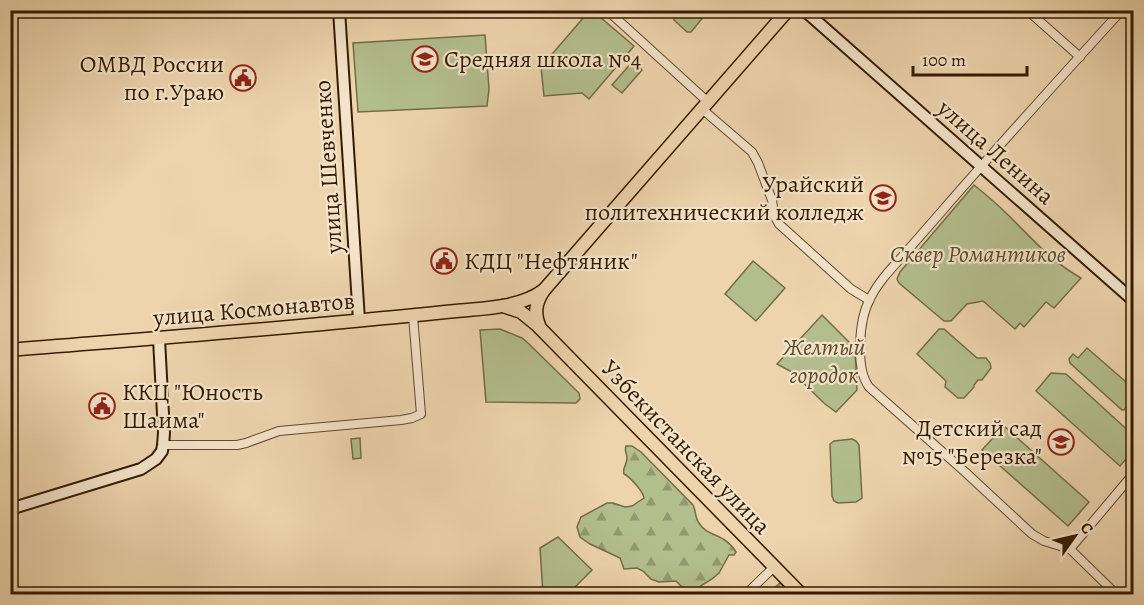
<svg xmlns="http://www.w3.org/2000/svg" width="1144" height="605" font-family="Alegreya,serif">
	<defs>
		<pattern id="forest-firs" width="22" height="20" patternUnits="userSpaceOnUse" patternTransform="scale(1.5)"><rect width="22" height="20" fill="#b3be8e"/><path d="M5 1l3.5 6h-7zM16 11l3.5 6h-7z" fill="#929a72"/></pattern>
		<pattern id="wetland-marsh" width="20" height="14" patternUnits="userSpaceOnUse" patternTransform="scale(1.5)"><rect width="20" height="14" fill="#b3be8e"/><path d="M1 5h8M5 5V1M11 12h8M15 12V8" fill="none" stroke="#929a72"/></pattern>
	</defs>
	<rect width="100%" height="100%" fill="#edd4ad"/>
	<filter id="stains"><feTurbulence type="fractalNoise" baseFrequency=".00333" numOctaves="4"/><feColorMatrix values="0 0 0 0 .2 0 0 0 0 .09 0 0 0 0 .02 0 0 0 .5 -.17"/></filter>
	<radialGradient id="worn" r=".72"><stop offset=".6" stop-color="#630" stop-opacity="0"/><stop offset="1" stop-color="#630" stop-opacity=".3"/></radialGradient>
	<path fill="url(#forest-firs)" stroke="#746c47" stroke-width="1.5" d="M 626,446 L 632,446 L 641,452 L 693,505 C 696,511 695,518 699,523 C 706,534 714,533 723,539 C 728,542 733,547 736,552 L 734,555 L 729,555 L 719,573 L 712,579 L 702,585 L 695,591 L 691,592 L 686,591 L 676,581 L 659,582 L 651,579 L 643,571 L 637,568 L 624,569 L 620,558 L 590,544 L 580,537 L 577,527 L 581,517 L 607,503 L 613,503 L 625,507 L 632,506 L 644,498 C 643,491 630,477 624,474 C 622,468 627,465 627,458 C 627,453 624,451 626,446 Z"/>
	<path fill="url(#wetland-marsh)" stroke="#746c47" stroke-width="1.5" d="M 780,583 L 792,594 L 768,594 Z"/>
	<g fill="#b3be8e" stroke="#746c47" stroke-width="1.5">
		<path d="M 583,10 L 593,11 L 634,46 L 589,99 L 582,93 L 544,96 L 541,67 L 584,17 L 580,13 Z"/>
		<path d="M 679,11 L 705,11 L 705,15 L 691,32 L 687,32 L 674,20 L 674,17 Z"/>
		<path d="M 485,35 L 489,89 L 487,106 L 358,112 L 353,43 Z"/>
		<path d="M 633,61 L 642,70 L 622,93 L 612,85 Z"/>
		<path d="M 974,185 C 985,194 996,203 1006,213 C 1032,238 1049,260 1081,278 L 1054,308 L 1046,302 L 1024,327 L 1020,323 L 1015,329 L 983,301 L 967,304 L 951,321 L 944,321 L 899,283 L 897,279 L 900,272 Z"/>
		<path d="M 753,261 L 785,288 L 756,321 L 725,294 Z"/>
		<path d="M 822,315 L 855,348 L 857,390 L 836,412 L 825,404 L 792,372 L 777,364 Z"/>
		<path d="M 500,329 L 522,338 L 529,344 L 579,393 L 580,399 L 576,403 L 486,402 L 480,330 Z"/>
		<path d="M 939,329 L 944,329 L 977,358 L 986,358 L 990,363 L 991,368 L 982,380 L 978,380 L 974,385 L 974,387 L 964,398 L 958,398 L 945,387 L 946,381 L 917,354 Z"/>
		<path d="M 1087,348 L 1133,388 L 1133,400 L 1124,410 L 1122,410 L 1070,363 L 1069,359 L 1073,354 L 1078,358 Z"/>
		<path d="M 1051,373 L 1066,374 L 1133,435 L 1133,451 L 1120,466 L 1036,391 Z"/>
		<path d="M 1004,426 L 1089,502 L 1068,526 L 982,450 Z"/>
		<path d="M 360,438 L 361,458 L 353,459 L 351,439 Z"/>
		<path d="M 852,439 L 856,441 L 859,445 L 862,498 L 856,502 L 838,503 L 834,501 L 832,496 L 830,444 L 834,441 Z"/>
		<path d="M 558,537 L 592,570 L 568,594 L 543,594 L 540,548 Z"/>
	</g>
	<g fill="none" stroke-linecap="round" stroke-linejoin="round">
		<g stroke="#63492b" stroke-width="10">
			<g id="minor">
				<path d="M 607,10 L 708,102"/>
				<path d="M 1027,10 L 1080,57"/>
				<path d="M 702,109 L 752,152 L 758,163 L 772,200 L 774,215 L 779,224 L 851,289 L 869,300"/>
				<path d="M 163,445 L 237,445 L 246,443 L 279,431 L 401,420 L 412,418 L 421,414 L 413,316"/>
				<path d="M 10,489 L 13,489"/>
				<path d="M 1070,549 L 1134,473"/>
				<path d="M 746,594 L 774,567"/>
				<path d="M 1116,594 L 1070,549 L 1044,541 L 1032,534 L 964,471 L 869,387 C 855,368 859,319 870,299 C 877,284 889,271 900,259 C 914,243 928,227 942,211 C 1001,143 1061,77 1122,10"/>
			</g>
		</g>
		<g stroke="#351b00" stroke-width="14">
			<g id="secondary">
				<path d="M 339,10 L 359,320"/>
				<path d="M 804,10 L 1134,301"/>
				<path d="M 10,509 L 141,469 L 156,459 L 162,451 L 163,445 L 164,433 L 159,339"/>
			</g>
		</g>
		<g stroke="#351b00" stroke-width="15">
			<g id="primary">
				<path d="M 503,306 L 521,312 L 537,325 L 801,594"/>
				<path d="M 540,328 C 534,314 535,303 544,290 L 788,10"/>
				<path d="M 10,350 C 132,340 253,331 374,319 C 402,316 429,314 456,311 C 485,308 520,308 544,290"/>
			</g>
		</g>
		<use href="#minor" stroke="#f3e3ca" stroke-width="8"/>
		<use href="#secondary" stroke="#f3e3ca" stroke-width="10"/>
		<use href="#primary" stroke="#edd4ad" stroke-width="12"/>
	</g>
	<defs>
		<g id="school-ring" transform="scale(1.35)"><circle r="9.5" fill="#f3e3ca" stroke="#8f2418" stroke-width="1.5"/><path d="M0-5L7-2L0 1L-7-2ZM-4 1L0 2.5L4 1V4Q0 6-4 4Z" fill="#8f2418"/></g>
		<g id="civic-ring" transform="scale(1.35)"><circle r="9.5" fill="#f3e3ca" stroke="#8f2418" stroke-width="1.5"/><path d="M-.6-6.5H3V-4.5H.6V-3L4-1V1h2V6H-6V1h2V-1L-.6-3ZM-1.2 2.5V6h2.4V2.5Z" fill="#8f2418"/></g>
		<g id="university-ring" transform="scale(1.35)"><circle r="9.5" fill="#f3e3ca" stroke="#8f2418" stroke-width="1.5"/><path d="M0-5L7-2L0 1L-7-2ZM-4 1L0 2.5L4 1V4Q0 6-4 4Z" fill="#8f2418"/></g>
	</defs>
	<g fill-rule="evenodd">
		<use href="#school-ring" x="425" y="59"/>
		<use href="#civic-ring" x="243" y="78"/>
		<use href="#university-ring" x="883" y="198"/>
		<use href="#civic-ring" x="444" y="261"/>
		<use href="#civic-ring" x="102" y="406"/>
		<use href="#school-ring" x="1061" y="442"/>
	</g>
	<g text-anchor="middle" dominant-baseline="central" stroke-width="4.5" stroke-linejoin="round" paint-order="stroke">
		<g font-size="24" fill="#351b00" stroke="#f3e3ca" text-anchor="start">
			<text x="444" y="59">Средняя школа №4</text>
			<text x="224" y="64" text-anchor="end">ОМВД России<tspan x="224" dy="28">по г.Ураю</tspan></text>
			<text x="864" y="184" text-anchor="end">Урайский<tspan x="864" dy="28">политехнический колледж</tspan></text>
			<text x="464" y="261">КДЦ "Нефтяник"</text>
			<text x="122" y="392">ККЦ "Юность<tspan x="122" dy="28">Шаима"</tspan></text>
			<text x="1042" y="428" text-anchor="end">Детский сад<tspan x="1042" dy="28">№15 "Березка"</tspan></text>
		</g>
		<g font-size="24" fill="#351b00" stroke="#f3e3ca">
			<text transform="translate(996 152) rotate(41)">улица Ленина</text>
			<text transform="translate(328 167) rotate(-94)">улица Шевченко</text>
			<text transform="translate(254 309) rotate(-5)">улица Космонавтов</text>
			<text transform="translate(686 447) rotate(46)">Узбекистанская улица</text>
		</g>
		<g font-size="24" font-style="italic" fill="#5b4c2b" stroke="#f3e3ca">
			<text x="978" y="254">Сквер Романтиков</text>
			<text x="824" y="347">Желтый<tspan x="824" dy="28">городок</tspan></text>
		</g>
	</g>
	<rect width="1144" height="605" fill="none" stroke="#edd4ad" stroke-width="36"/>
	<rect x="12" y="12" width="1120" height="581" fill="none" stroke="#351b00" stroke-width="3"/>
	<rect x="18" y="18" width="1108" height="569" fill="none" stroke="#351b00" stroke-width="1.5"/>
	<g transform="translate(1075 536) rotate(56)" stroke="#f3e3ca" stroke-width="4.5" paint-order="stroke">
	<path d="M0-4.5L10 22L0 15L-10 22Z" fill="#351b00"/>
	<text y="-9" font-size="16" font-weight="bold" text-anchor="middle" fill="#351b00">С</text>
	</g>
	<path d="M913 66v9h114v-9" fill="none" stroke="#351b00" stroke-width="3"/>
	<text x="922" y="66" font-size="18" fill="#351b00" stroke="#f3e3ca" stroke-width="4.5" paint-order="stroke">100 m</text>
	<rect width="100%" height="100%" filter="url(#stains)"/>
	<rect width="100%" height="100%" fill="url(#worn)"/>
</svg>
